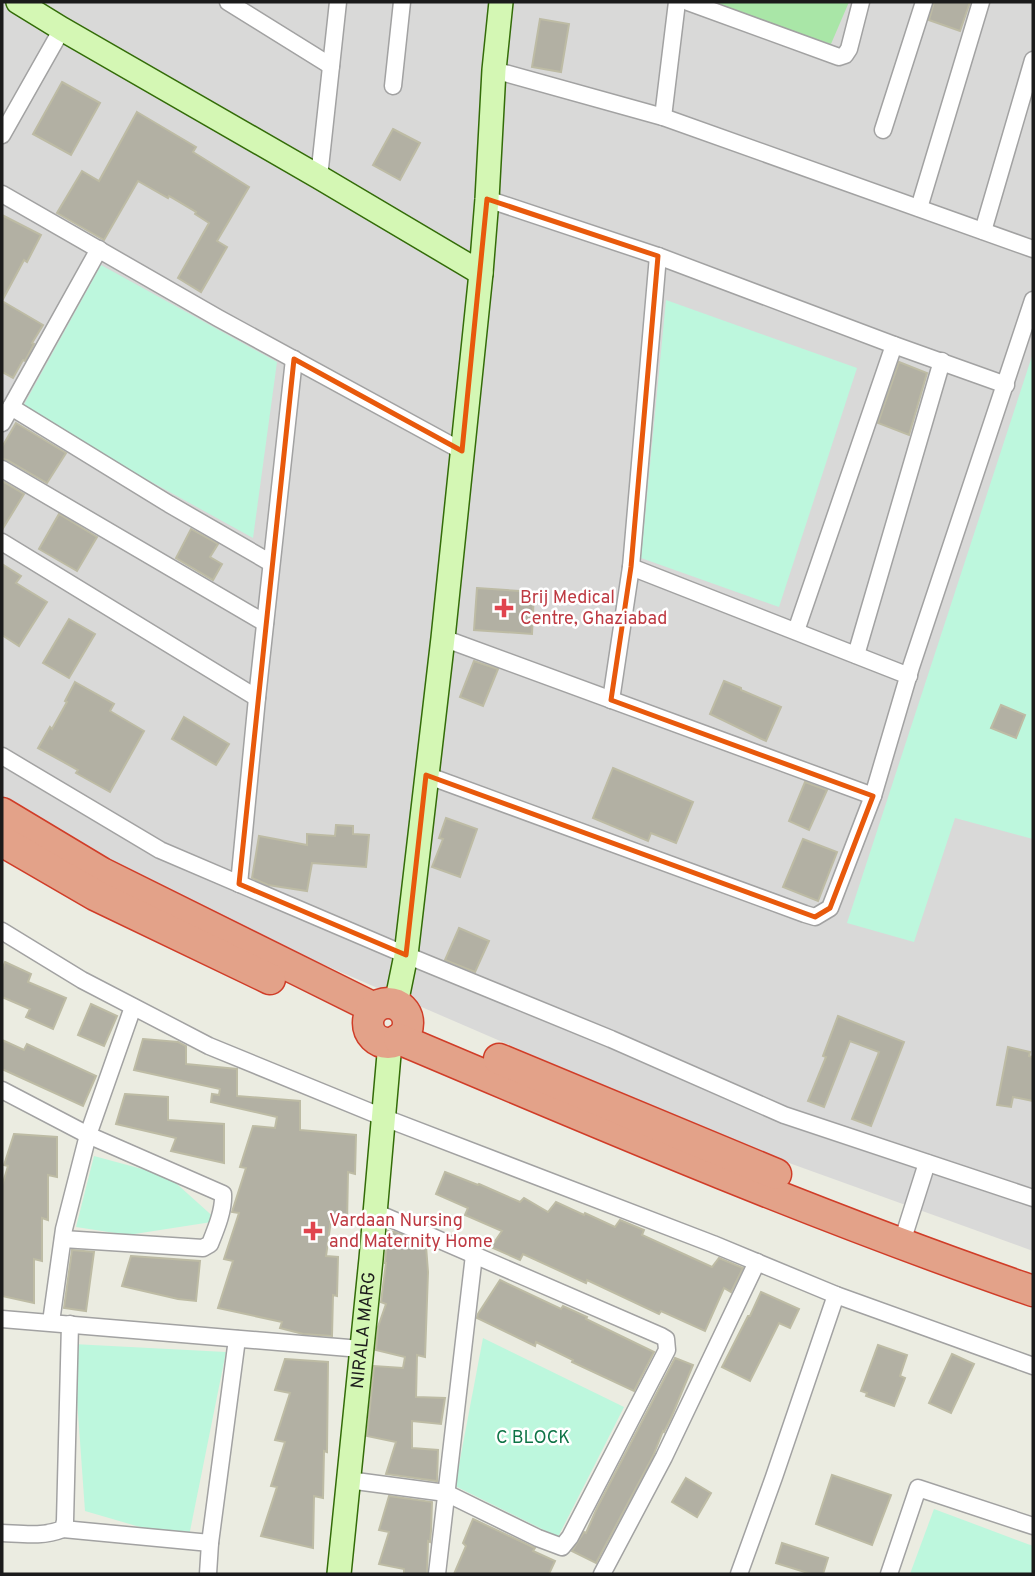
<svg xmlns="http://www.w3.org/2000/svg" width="1035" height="1576" font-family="Overpass,sans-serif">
	<rect width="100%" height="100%" fill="#ebece1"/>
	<path fill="#d9d9d8" d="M 2,2 L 1033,2 L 1033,1251 L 745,1147 L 179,902 L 2,797 Z"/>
	<path fill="#a9e6a7" d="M 702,2 L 849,2 L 831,44 Z"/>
	<g fill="#bdf7dd">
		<path d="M 101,265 L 277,362 L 253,538 L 21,410 Z"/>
		<path d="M 666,300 L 857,368 L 779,607 L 641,558 Z"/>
		<path d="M 1033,353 L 1033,839 L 955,818 L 914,942 L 847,923 Z"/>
		<path d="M 94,1156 L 168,1176 L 218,1221 L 128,1235 L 76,1227 Z"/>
		<path d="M 483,1338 L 624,1407 L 558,1537 L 455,1486 Z"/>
		<path d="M 73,1344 L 226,1352 L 188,1541 L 85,1511 Z"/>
		<path d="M 934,1509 L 1033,1546 L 1033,1574 L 910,1574 Z"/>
	</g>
	<g fill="#b2b0a3" stroke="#bdbba4" stroke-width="2">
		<path d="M 934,2 L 970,2 L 960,31 L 929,20 Z"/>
		<path d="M 540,19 L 569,24 L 561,72 L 532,67 Z"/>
		<path d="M 62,82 L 100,103 L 71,155 L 33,134 Z"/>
		<path d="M 137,112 L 196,147 L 193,152 L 249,187 L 217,241 L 227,247 L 201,292 L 178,278 L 209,223 L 195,214 L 196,212 L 169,196 L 168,198 L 138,181 L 104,240 L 57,213 L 82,171 L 99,181 Z"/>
		<path d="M 393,129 L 420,143 L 400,180 L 373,165 Z"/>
		<path d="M 2,215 L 41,235 L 27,262 L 24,260 L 2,301 Z"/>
		<path d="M 2,301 L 43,325 L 32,343 L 34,344 L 25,361 L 23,360 L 13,378 L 2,372 Z"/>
		<path d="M 899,362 L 927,373 L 909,435 L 878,423 Z"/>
		<path d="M 16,423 L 66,453 L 47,483 L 7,460 L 2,459 L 2,447 Z"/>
		<path d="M 2,481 L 24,494 L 2,530 Z"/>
		<path d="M 59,514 L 97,537 L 77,571 L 39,549 Z"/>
		<path d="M 191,529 L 218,544 L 210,557 L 222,564 L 213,580 L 176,558 Z"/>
		<path d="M 2,564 L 21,576 L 16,583 L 47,602 L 19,646 L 2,635 Z"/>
		<path d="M 477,588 L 534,592 L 532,634 L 474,630 Z"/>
		<path d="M 69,619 L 95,634 L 69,678 L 43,663 Z"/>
		<path d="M 474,661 L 498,669 L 483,706 L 460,697 Z"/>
		<path d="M 724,681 L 741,688 L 741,690 L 781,707 L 766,741 L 710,714 Z"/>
		<path d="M 75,682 L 114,704 L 110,711 L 144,731 L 110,792 L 76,773 L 78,770 L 38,748 L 50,727 L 52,729 L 67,702 L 65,701 Z"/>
		<path d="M 1001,705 L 1025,715 L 1016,738 L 991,728 Z"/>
		<path d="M 184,717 L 229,744 L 216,765 L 172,739 Z"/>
		<path d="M 613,768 L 693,802 L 676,843 L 651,833 L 648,841 L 593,818 Z"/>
		<path d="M 805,782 L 827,790 L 809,830 L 789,821 Z"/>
		<path d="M 446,818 L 477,829 L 460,877 L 432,867 L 443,839 L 439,838 Z"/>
		<path d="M 336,825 L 353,826 L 353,834 L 369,835 L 366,867 L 312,863 L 307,891 L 268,885 L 252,878 L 259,836 L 307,845 L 307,834 L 335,836 Z"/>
		<path d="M 803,839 L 837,852 L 818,901 L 783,887 Z"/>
		<path d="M 459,928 L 489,941 L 475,972 L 445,960 Z"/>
		<path d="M 5,962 L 31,974 L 28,982 L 66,998 L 53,1029 L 26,1017 L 30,1009 L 2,997 L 2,970 Z"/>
		<path d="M 91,1004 L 117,1016 L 104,1046 L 78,1035 Z"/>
		<path d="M 838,1016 L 904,1042 L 871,1126 L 852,1119 L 879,1052 L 850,1041 L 824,1107 L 808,1101 L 826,1057 L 823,1056 Z"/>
		<path d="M 143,1039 L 178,1042 L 186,1046 L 186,1064 L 237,1069 L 237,1096 L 300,1101 L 300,1130 L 356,1135 L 355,1174 L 348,1172 L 347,1224 L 331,1220 L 326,1256 L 338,1257 L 337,1296 L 333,1295 L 332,1336 L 303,1334 L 280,1328 L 282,1322 L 218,1308 L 233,1261 L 224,1259 L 239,1213 L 232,1212 L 246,1168 L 240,1167 L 253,1126 L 275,1128 L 277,1117 L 211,1102 L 212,1094 L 219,1095 L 220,1089 L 134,1070 Z"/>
		<path d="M 2,1040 L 24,1050 L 27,1044 L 96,1076 L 83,1106 L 2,1069 Z"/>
		<path d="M 1008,1047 L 1030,1052 L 1029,1056 L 1033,1057 L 1033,1101 L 1013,1097 L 1011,1107 L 997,1105 Z"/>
		<path d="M 125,1094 L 168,1097 L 168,1120 L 224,1124 L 224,1163 L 171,1151 L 176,1138 L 116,1124 Z"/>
		<path d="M 14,1134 L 57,1137 L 57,1177 L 48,1175 L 48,1220 L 42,1218 L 42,1261 L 34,1259 L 34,1303 L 2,1296 L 2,1186 L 8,1166 L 4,1165 Z"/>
		<path d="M 445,1172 L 478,1185 L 479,1184 L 520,1202 L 524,1198 L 548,1212 L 556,1202 L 584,1215 L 585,1213 L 615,1227 L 620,1220 L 644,1230 L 642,1235 L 712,1267 L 719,1258 L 743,1268 L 731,1292 L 724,1288 L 705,1331 L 661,1311 L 659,1314 L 587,1280 L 586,1283 L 523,1254 L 520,1260 L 491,1247 L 502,1231 L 465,1215 L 468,1208 L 436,1194 Z"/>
		<path d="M 388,1231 L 395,1232 L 426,1246 L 428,1272 L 425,1357 L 417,1355 L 416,1397 L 445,1398 L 441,1424 L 412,1421 L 412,1448 L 438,1450 L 437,1481 L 386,1474 L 396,1442 L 367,1436 L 374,1366 L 403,1368 L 405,1357 L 376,1350 L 378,1327 L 386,1304 L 381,1302 L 386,1263 L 385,1263 Z"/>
		<path d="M 72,1250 L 94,1252 L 86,1311 L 64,1308 Z"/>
		<path d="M 131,1256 L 200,1261 L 196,1301 L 178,1299 L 122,1286 Z"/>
		<path d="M 500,1280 L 561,1309 L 563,1306 L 587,1317 L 586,1319 L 654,1352 L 634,1391 L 572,1362 L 573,1360 L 536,1342 L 535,1346 L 477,1318 L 478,1314 Z"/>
		<path d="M 761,1292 L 799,1309 L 790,1328 L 779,1323 L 750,1381 L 722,1367 L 748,1316 L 750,1316 Z"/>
		<path d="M 878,1345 L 907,1355 L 900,1376 L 905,1378 L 894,1406 L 866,1396 L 867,1393 L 861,1391 Z"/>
		<path d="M 952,1354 L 974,1364 L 951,1413 L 929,1403 Z"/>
		<path d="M 675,1358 L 693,1365 L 671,1418 L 664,1432 L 663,1431 L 653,1456 L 596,1563 L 572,1551 L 584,1532 L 586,1533 L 597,1508 Z"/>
		<path d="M 285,1359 L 328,1362 L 327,1452 L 324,1451 L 323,1498 L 314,1496 L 313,1548 L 261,1536 L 277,1487 L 271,1486 L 285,1442 L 275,1440 L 290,1393 L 275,1390 Z"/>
		<path d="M 832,1475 L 891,1495 L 872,1545 L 816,1524 Z"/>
		<path d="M 686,1478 L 711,1493 L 697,1517 L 672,1502 Z"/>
		<path d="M 389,1496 L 432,1502 L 431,1531 L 430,1542 L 428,1541 L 427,1574 L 404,1574 L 404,1569 L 379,1564 L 389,1532 L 379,1530 Z"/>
		<path d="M 473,1519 L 535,1548 L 533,1551 L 555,1561 L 549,1574 L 454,1574 L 466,1546 L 463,1543 Z"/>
		<path d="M 782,1543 L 828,1558 L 823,1574 L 811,1574 L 776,1563 Z"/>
	</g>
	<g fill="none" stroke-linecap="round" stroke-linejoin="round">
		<g stroke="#a2a2a2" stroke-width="19">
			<g id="street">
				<path d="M 228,2 L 331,66"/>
				<path d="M 688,2 L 839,57 L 845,55 L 849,49 L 861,2"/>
				<path d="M 494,70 L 663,117 L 1033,249"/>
				<path d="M 393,86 L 402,2"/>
				<path d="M 663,117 L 677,2"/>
				<path d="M 883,130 L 924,2"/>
				<path d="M 2,135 L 62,29"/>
				<path d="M 319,177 L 338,2"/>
				<path d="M 2,194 L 218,318 L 462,451"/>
				<path d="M 487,199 L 658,256 L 894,345 L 1006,385"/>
				<path d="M 919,208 L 981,2"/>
				<path d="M 983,231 L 1033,60"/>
				<path d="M 11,407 L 169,504 L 271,563"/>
				<path d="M 2,423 L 99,249"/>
				<path d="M 2,469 L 265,623"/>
				<path d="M 2,542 L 257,698"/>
				<path d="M 631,567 L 909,676"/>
				<path d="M 796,631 L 894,345"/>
				<path d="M 443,638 L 873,796"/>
				<path d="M 856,655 L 942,361"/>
				<path d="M 611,700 L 631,567 L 658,256"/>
				<path d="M 2,756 L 160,850 L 406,955 L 611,1039 L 784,1115 L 1033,1198"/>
				<path d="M 426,775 L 805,914 L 815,917 L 830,908 L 873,796 L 911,667 L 1033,300"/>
				<path d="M 239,884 L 257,698 L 294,359"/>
				<path d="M 2,931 L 82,980 L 209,1046 L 385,1118 L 713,1244 L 836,1295 L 1033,1366"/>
				<path d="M 2,1090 L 88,1135 L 223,1194 C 224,1210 216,1229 210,1244 L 203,1248 L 63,1239"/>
				<path d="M 901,1245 L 927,1163"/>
				<path d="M 2,1319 L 361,1349"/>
				<path d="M 51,1322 L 64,1229 L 88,1135 L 133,1007"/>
				<path d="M 348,1480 L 446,1493 L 538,1538 L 562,1547 L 570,1537 L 667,1350 L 666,1339 L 661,1336 L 375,1212"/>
				<path d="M 63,1529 L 210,1543"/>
				<path d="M 2,1533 C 23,1534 43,1537 63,1529 L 65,1521 L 70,1324"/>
				<path d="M 208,1574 L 210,1543 L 237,1339"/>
				<path d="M 437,1574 L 474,1255"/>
				<path d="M 602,1574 L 664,1457 L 757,1262"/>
				<path d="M 739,1574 L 774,1477 L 836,1295"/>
				<path d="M 889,1574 L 918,1488 L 1033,1526"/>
			</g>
		</g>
		<g stroke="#336c08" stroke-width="26">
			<g id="secondary">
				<path d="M 18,2 L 62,29 L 319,177 L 481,273"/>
				<path d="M 396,1004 L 406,955 L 443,638 L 481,273 L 487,199 L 494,70 L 501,2"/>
				<path id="s1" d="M 339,1574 L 371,1259 L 390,1043"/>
			</g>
		</g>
		<g stroke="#d03d28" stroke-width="33">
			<g id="highway">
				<path d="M 2,813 L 102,873 L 374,1008"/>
				<path d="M 2,841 L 95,895 L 270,979"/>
				<circle cx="388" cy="1023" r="20"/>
				<path d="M 399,1039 C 609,1128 818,1217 1033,1291"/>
				<path d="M 499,1059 L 776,1174"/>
			</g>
		</g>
		<use href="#street" stroke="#fff" stroke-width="16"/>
		<use href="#secondary" stroke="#d4f7b4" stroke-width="23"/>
		<use href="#highway" stroke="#e3a289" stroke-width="30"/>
	</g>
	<path fill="none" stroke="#e8590c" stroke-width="5" stroke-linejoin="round" d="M 487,199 L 658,256 L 631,567 L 611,700 L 873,796 L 830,908 L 815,917 L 426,775 L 406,955 L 239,884 L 294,359 L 462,451 Z"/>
	<g fill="#e0444e" stroke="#fff" stroke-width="2.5">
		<path d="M500.5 597.5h7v7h7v7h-7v7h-7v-7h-7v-7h7z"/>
		<path d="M309.5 1220.5h7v7h7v7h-7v7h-7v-7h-7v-7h7z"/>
	</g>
	<g text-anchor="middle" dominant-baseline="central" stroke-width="5" stroke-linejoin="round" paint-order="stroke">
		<g font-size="18" fill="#be3a42" stroke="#fff" text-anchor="start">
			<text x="520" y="598">Brij Medical<tspan x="520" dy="21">Centre, Ghaziabad</tspan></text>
			<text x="329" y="1221">Vardaan Nursing<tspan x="329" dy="21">and Maternity Home</tspan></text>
		</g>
		<g font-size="18" fill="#1b1b1b" stroke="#fff">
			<text stroke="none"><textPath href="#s1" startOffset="245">NIRALA MARG</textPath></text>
		</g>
		<g font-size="18" fill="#0e7446" stroke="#fff">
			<text x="533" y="1438">C BLOCK</text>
		</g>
	</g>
	<rect width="1035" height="1576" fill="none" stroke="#1b1b1b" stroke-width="7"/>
</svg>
